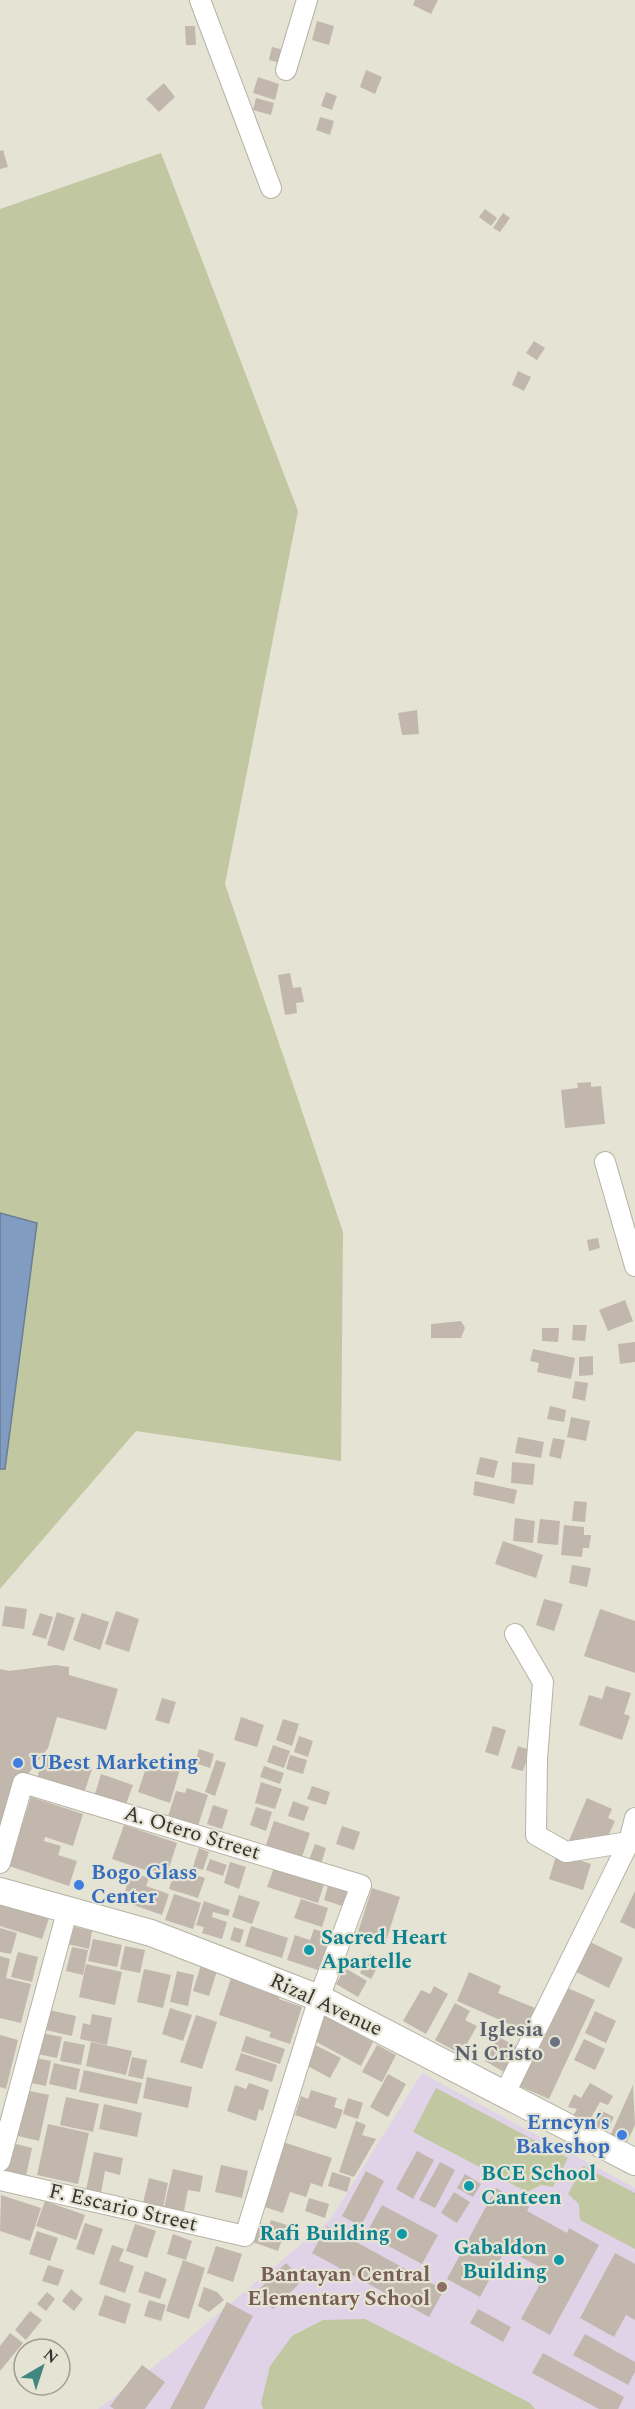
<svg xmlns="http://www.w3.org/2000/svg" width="635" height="2409" font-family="Spectral,serif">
	<rect width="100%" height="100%" fill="#e5e3d4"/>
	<path fill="#e0d3e7" d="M 422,2073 L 635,2188 L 635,2409 L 98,2409 L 169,2355 L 330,2220 Z"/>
	<g fill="#c1c7a0">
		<path d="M 161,153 L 298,511 L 225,884 L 343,1232 L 341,1461 L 136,1431 L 0,1589 L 0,1469 L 5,1469 L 37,1224 L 0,1213 L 0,209 Z"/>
		<path d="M 436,2088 L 568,2158 L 553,2187 L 541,2185 L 527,2192 L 413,2132 Z"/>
		<path d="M 583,2166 L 635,2193 L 635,2249 L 580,2220 L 579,2204 L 568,2194 Z"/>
		<path d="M 365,2319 L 530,2403 L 535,2409 L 263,2409 L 261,2403 L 270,2366 L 292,2336 L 323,2320 Z"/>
	</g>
	<path fill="#809cc0" stroke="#6a7d94" stroke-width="1.5" d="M 0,1213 L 37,1223 L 5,1469 L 0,1469 Z"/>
	<g fill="#c2b7ac">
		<path d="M 415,0 L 438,0 L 431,14 L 413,5 Z"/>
		<path d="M 317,21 L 334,26 L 329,45 L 312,40 Z"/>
		<path d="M 185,26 L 195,26 L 196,45 L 186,45 Z"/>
		<path d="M 272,47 L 288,51 L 284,64 L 269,60 Z"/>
		<path d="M 366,70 L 382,77 L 375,94 L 360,87 Z"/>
		<path d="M 258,77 L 279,84 L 275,100 L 253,93 Z"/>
		<path d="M 164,83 L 175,97 L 159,112 L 146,99 Z"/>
		<path d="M 326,92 L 337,96 L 332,110 L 321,106 Z"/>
		<path d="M 256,98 L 274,103 L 271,115 L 253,110 Z"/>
		<path d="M 320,117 L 334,121 L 330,135 L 316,130 Z"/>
		<path d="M 3,150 L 8,167 L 0,169 L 0,151 Z"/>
		<path d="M 485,209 L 497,218 L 491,226 L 479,217 Z"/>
		<path d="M 503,213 L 510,218 L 500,232 L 493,228 Z"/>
		<path d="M 534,341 L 545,348 L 537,360 L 526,353 Z"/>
		<path d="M 518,371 L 531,377 L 524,391 L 512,385 Z"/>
		<path d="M 417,710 L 419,734 L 402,735 L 398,713 Z"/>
		<path d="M 290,973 L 293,988 L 301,987 L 304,1002 L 296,1003 L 297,1013 L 285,1015 L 278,975 Z"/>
		<path d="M 591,1082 L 591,1087 L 601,1086 L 605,1124 L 565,1128 L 561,1090 L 578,1088 L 577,1083 Z"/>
		<path d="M 598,1238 L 600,1248 L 589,1251 L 587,1240 Z"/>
		<path d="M 625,1300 L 633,1321 L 608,1331 L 599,1310 Z"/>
		<path d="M 461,1321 L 465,1328 L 461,1338 L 431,1338 L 431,1324 Z"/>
		<path d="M 573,1325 L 587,1325 L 585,1341 L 572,1340 Z"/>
		<path d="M 542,1328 L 559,1328 L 558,1342 L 542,1341 Z"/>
		<path d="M 635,1342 L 635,1362 L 620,1364 L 618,1344 Z"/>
		<path d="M 533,1349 L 575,1358 L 571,1379 L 537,1372 L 539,1363 L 530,1361 Z"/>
		<path d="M 593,1356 L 593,1375 L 579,1376 L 579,1357 Z"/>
		<path d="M 575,1381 L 588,1383 L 585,1401 L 572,1398 Z"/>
		<path d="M 550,1406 L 566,1410 L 564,1422 L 547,1419 Z"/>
		<path d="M 571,1417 L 590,1421 L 586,1441 L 567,1437 Z"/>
		<path d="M 518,1437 L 544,1442 L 541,1458 L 515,1453 Z"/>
		<path d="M 553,1438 L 565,1440 L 561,1459 L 549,1456 Z"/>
		<path d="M 480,1457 L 498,1461 L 494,1478 L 476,1474 Z"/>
		<path d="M 512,1462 L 535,1464 L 533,1485 L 511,1483 Z"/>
		<path d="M 475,1481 L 517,1490 L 514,1504 L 473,1495 Z"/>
		<path d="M 574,1501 L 587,1502 L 585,1522 L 572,1521 Z"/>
		<path d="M 515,1518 L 535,1521 L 533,1543 L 513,1541 Z"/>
		<path d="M 540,1519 L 560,1521 L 558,1545 L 537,1543 Z"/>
		<path d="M 564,1525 L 584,1527 L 584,1535 L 591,1535 L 589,1548 L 583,1548 L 582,1557 L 561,1555 Z"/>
		<path d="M 503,1541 L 543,1555 L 536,1578 L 495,1564 Z"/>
		<path d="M 572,1565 L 591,1568 L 587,1587 L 569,1583 Z"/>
		<path d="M 544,1599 L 563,1604 L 554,1631 L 536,1625 Z"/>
		<path d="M 5,1606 L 27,1609 L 24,1629 L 2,1626 Z"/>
		<path d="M 600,1609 L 635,1621 L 635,1673 L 584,1656 Z"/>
		<path d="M 116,1611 L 139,1619 L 129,1652 L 105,1644 Z"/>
		<path d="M 57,1612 L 75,1618 L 64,1651 L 47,1645 Z"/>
		<path d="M 40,1613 L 53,1617 L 46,1639 L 32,1635 Z"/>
		<path d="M 82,1613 L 109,1622 L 100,1650 L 73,1640 Z"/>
		<path d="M 55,1665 L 69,1667 L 69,1675 L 118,1689 L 106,1730 L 57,1717 L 48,1748 L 24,1779 L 0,1834 L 0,1669 L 9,1671 Z"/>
		<path d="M 606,1686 L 631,1693 L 624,1714 L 630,1716 L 622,1740 L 579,1725 L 589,1695 L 602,1699 Z"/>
		<path d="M 162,1698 L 176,1702 L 169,1724 L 155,1720 Z"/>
		<path d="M 241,1717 L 264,1725 L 257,1747 L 234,1740 Z"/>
		<path d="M 283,1719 L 299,1724 L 292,1746 L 276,1740 Z"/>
		<path d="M 493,1726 L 506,1730 L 498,1756 L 485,1752 Z"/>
		<path d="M 299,1736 L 313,1741 L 308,1757 L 294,1752 Z"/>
		<path d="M 273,1745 L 290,1751 L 284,1768 L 267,1762 Z"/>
		<path d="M 518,1746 L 530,1750 L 523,1771 L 511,1768 Z"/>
		<path d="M 199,1749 L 214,1754 L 210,1768 L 195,1763 Z"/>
		<path d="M 45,1753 L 92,1769 L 84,1793 L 37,1778 Z"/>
		<path d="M 290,1755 L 307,1760 L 303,1774 L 286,1769 Z"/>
		<path d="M 149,1759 L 180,1769 L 170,1803 L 138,1792 Z"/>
		<path d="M 216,1760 L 226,1763 L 215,1796 L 205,1792 Z"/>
		<path d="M 264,1766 L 284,1773 L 280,1784 L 260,1777 Z"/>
		<path d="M 101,1774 L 133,1785 L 125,1807 L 94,1797 Z"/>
		<path d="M 261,1782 L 282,1789 L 275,1809 L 255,1803 Z"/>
		<path d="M 312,1786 L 330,1792 L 326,1805 L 307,1799 Z"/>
		<path d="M 187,1788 L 208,1795 L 197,1829 L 167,1820 L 176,1791 L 185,1793 Z"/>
		<path d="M 31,1797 L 83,1814 L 73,1846 L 45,1837 L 44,1841 L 61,1846 L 58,1855 L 77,1861 L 69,1886 L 9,1866 Z"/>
		<path d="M 587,1798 L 612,1809 L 608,1818 L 615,1821 L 604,1845 L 586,1837 L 581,1848 L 568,1843 Z"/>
		<path d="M 293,1801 L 309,1807 L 304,1821 L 288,1816 Z"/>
		<path d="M 213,1805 L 228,1810 L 222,1829 L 207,1824 Z"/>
		<path d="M 256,1807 L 272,1812 L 266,1831 L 250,1825 Z"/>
		<path d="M 274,1821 L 310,1833 L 302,1857 L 266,1845 Z"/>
		<path d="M 124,1825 L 177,1843 L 166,1877 L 112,1859 Z"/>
		<path d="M 342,1826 L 360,1832 L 354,1850 L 336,1844 Z"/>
		<path d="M 315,1844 L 326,1848 L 321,1864 L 309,1860 Z"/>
		<path d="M 199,1848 L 209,1852 L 203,1870 L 193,1867 Z"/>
		<path d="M 557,1853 L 591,1864 L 583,1890 L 549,1879 Z"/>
		<path d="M 210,1859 L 227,1865 L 223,1876 L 206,1870 Z"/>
		<path d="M 230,1862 L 246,1867 L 239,1889 L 224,1883 Z"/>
		<path d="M 176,1868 L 205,1878 L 198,1898 L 169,1889 Z"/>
		<path d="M 274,1868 L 324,1884 L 318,1903 L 267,1887 Z"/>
		<path d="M 131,1872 L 149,1878 L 146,1886 L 169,1894 L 162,1915 L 122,1901 Z"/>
		<path d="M 328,1886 L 350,1893 L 345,1907 L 324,1900 Z"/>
		<path d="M 372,1888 L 400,1897 L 386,1941 L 358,1932 Z"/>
		<path d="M 635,1891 L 635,1929 L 620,1922 Z"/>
		<path d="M 174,1894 L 201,1903 L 193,1929 L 165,1920 Z"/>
		<path d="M 239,1895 L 260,1902 L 252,1924 L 232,1917 Z"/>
		<path d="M 301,1899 L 328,1908 L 322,1927 L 294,1918 Z"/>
		<path d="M 204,1901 L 230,1910 L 228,1916 L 213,1912 L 212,1917 L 227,1922 L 222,1939 L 202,1933 L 204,1927 L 196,1925 Z"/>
		<path d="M 0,1902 L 49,1918 L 42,1939 L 0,1926 Z"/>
		<path d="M 67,1925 L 92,1931 L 89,1949 L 63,1943 Z"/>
		<path d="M 251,1926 L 288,1938 L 282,1958 L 245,1946 Z"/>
		<path d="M 234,1927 L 244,1930 L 240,1943 L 230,1940 Z"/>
		<path d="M 0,1928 L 17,1933 L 11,1954 L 0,1952 Z"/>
		<path d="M 314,1929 L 333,1935 L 321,1971 L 287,1960 L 295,1935 L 310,1940 Z"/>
		<path d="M 93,1939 L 122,1945 L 117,1967 L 88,1961 Z"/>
		<path d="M 588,1941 L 623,1958 L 609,1988 L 574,1971 Z"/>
		<path d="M 125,1946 L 145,1950 L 140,1973 L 120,1969 Z"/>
		<path d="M 72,1947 L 88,1950 L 83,1975 L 66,1971 Z"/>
		<path d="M 18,1952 L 38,1957 L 32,1982 L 11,1977 Z"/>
		<path d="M 370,1954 L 381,1961 L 371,1979 L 360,1973 Z"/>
		<path d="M 0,1956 L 10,1959 L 6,1978 L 31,1984 L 21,2023 L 0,2018 Z"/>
		<path d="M 86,1964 L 122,1972 L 115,2005 L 79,1997 Z"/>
		<path d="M 201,1965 L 217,1971 L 209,1996 L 193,1991 Z"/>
		<path d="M 345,1968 L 367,1981 L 358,1997 L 336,1984 Z"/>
		<path d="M 144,1969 L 171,1975 L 163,2008 L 137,2002 Z"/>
		<path d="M 177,1971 L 194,1975 L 188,2006 L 170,2002 Z"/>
		<path d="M 469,1972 L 501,1986 L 498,1993 L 535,2008 L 525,2031 L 457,2001 Z"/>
		<path d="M 232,1975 L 281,1992 L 279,1999 L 302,2007 L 290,2044 L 269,2037 L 271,2032 L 219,2015 Z"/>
		<path d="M 561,1985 L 595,2000 L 549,2099 L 512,2083 Z"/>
		<path d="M 434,1986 L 448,1994 L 426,2034 L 403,2021 L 421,1990 L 430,1994 Z"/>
		<path d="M 455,2003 L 470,2011 L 465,2020 L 477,2026 L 461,2054 L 435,2040 Z"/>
		<path d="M 170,2008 L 192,2015 L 183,2041 L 162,2034 Z"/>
		<path d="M 45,2009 L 76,2016 L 72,2036 L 41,2029 Z"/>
		<path d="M 595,2011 L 616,2021 L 606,2043 L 585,2033 Z"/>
		<path d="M 92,2014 L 112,2018 L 107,2045 L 80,2039 L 83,2023 L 90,2025 Z"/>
		<path d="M 196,2015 L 217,2022 L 202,2069 L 180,2062 Z"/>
		<path d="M 323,2015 L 373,2042 L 361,2066 L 311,2039 Z"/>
		<path d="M 37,2032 L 62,2037 L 57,2058 L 32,2053 Z"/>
		<path d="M 0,2035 L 18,2040 L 6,2089 L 0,2087 Z"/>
		<path d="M 246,2036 L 285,2049 L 280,2064 L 241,2051 Z"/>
		<path d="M 499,2037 L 518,2048 L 504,2072 L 485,2061 Z"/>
		<path d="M 584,2039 L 605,2049 L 595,2070 L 574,2060 Z"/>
		<path d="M 64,2041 L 85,2045 L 81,2065 L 60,2061 Z"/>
		<path d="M 91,2042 L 132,2051 L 126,2075 L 86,2066 Z"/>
		<path d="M 313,2044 L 341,2058 L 330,2078 L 302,2063 Z"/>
		<path d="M 377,2045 L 396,2055 L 382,2082 L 362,2072 Z"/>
		<path d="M 241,2053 L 277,2065 L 272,2082 L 235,2070 Z"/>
		<path d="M 30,2057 L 51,2061 L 46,2086 L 25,2082 Z"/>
		<path d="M 132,2057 L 147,2060 L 143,2079 L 128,2076 Z"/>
		<path d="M 54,2063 L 80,2069 L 76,2090 L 49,2084 Z"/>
		<path d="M 84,2070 L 142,2083 L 137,2104 L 79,2092 Z"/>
		<path d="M 388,2074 L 406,2084 L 388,2117 L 370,2107 Z"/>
		<path d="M 147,2077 L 192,2087 L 188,2108 L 143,2098 Z"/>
		<path d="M 249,2083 L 269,2090 L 263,2111 L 259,2109 L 256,2121 L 227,2111 L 235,2085 L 246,2089 Z"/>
		<path d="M 590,2083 L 613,2096 L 608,2105 L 600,2102 L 587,2125 L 572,2118 L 577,2109 L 568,2107 L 574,2094 L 581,2098 Z"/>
		<path d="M 633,2085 L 635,2125 L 626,2144 L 610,2136 Z"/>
		<path d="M 20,2089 L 49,2095 L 39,2141 L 10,2134 Z"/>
		<path d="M 311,2090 L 337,2098 L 334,2107 L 343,2110 L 336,2129 L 295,2115 L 301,2096 L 308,2099 Z"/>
		<path d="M 66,2097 L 99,2104 L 93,2132 L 60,2125 Z"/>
		<path d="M 348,2098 L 363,2103 L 358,2119 L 343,2114 Z"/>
		<path d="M 104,2104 L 142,2113 L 137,2137 L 99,2129 Z"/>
		<path d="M 600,2110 L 614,2117 L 606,2133 L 592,2126 Z"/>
		<path d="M 356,2121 L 366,2125 L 362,2135 L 376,2139 L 354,2177 L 339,2172 Z"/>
		<path d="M 48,2124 L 89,2133 L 78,2184 L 37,2175 Z"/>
		<path d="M 280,2141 L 332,2158 L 322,2187 L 311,2183 L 306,2197 L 290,2192 L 283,2213 L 259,2205 Z"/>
		<path d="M 12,2143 L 32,2148 L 26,2176 L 5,2171 Z"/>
		<path d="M 417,2151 L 434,2160 L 413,2199 L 396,2189 Z"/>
		<path d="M 94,2152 L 123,2158 L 120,2175 L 105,2171 L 101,2193 L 86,2190 Z"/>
		<path d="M 440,2162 L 455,2170 L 435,2208 L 419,2200 Z"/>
		<path d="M 221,2165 L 248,2171 L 242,2198 L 215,2192 Z"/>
		<path d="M 173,2169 L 203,2176 L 200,2192 L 188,2190 L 184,2211 L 164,2207 Z"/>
		<path d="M 366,2171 L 384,2181 L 361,2226 L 342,2216 Z"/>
		<path d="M 332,2172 L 351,2178 L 347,2192 L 328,2186 Z"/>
		<path d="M 465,2174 L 481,2184 L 473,2197 L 457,2188 Z"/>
		<path d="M 149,2178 L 168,2183 L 163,2207 L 143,2203 Z"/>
		<path d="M 496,2188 L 529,2207 L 527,2211 L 567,2233 L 569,2228 L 599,2245 L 550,2335 L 521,2319 L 547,2271 L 506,2249 L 480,2297 L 447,2279 Z"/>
		<path d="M 454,2192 L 470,2202 L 457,2223 L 441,2213 Z"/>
		<path d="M 1,2195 L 41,2208 L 30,2241 L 0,2231 Z"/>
		<path d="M 309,2198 L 329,2204 L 325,2218 L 305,2211 Z"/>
		<path d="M 45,2201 L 85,2215 L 76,2240 L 36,2226 Z"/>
		<path d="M 382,2205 L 438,2235 L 422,2264 L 366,2234 Z"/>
		<path d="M 271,2220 L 287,2225 L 278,2251 L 250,2241 L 257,2222 L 269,2226 Z"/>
		<path d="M 85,2223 L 103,2229 L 94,2255 L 76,2249 Z"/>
		<path d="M 135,2224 L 156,2231 L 147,2258 L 126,2251 Z"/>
		<path d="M 327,2226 L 444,2290 L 429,2317 L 312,2253 Z"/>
		<path d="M 37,2231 L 58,2238 L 50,2261 L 29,2254 Z"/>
		<path d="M 173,2234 L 192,2241 L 186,2260 L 167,2254 Z"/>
		<path d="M 112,2245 L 124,2249 L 119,2261 L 134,2266 L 125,2293 L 99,2284 Z"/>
		<path d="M 216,2246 L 242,2254 L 233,2282 L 207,2273 Z"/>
		<path d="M 615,2253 L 635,2264 L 635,2320 L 626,2315 L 614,2337 L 580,2318 Z"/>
		<path d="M 183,2260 L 205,2268 L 189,2319 L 166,2311 Z"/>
		<path d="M 286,2263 L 303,2280 L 273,2309 L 256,2292 Z"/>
		<path d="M 48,2265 L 64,2270 L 58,2286 L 42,2281 Z"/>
		<path d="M 145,2271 L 167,2279 L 160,2299 L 138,2292 Z"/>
		<path d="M 204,2287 L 217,2292 L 224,2300 L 209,2312 L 198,2306 Z"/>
		<path d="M 71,2289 L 83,2299 L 74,2311 L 62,2301 Z"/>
		<path d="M 47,2292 L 55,2299 L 46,2311 L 37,2304 Z"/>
		<path d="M 105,2295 L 131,2304 L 125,2324 L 98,2315 Z"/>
		<path d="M 149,2300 L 166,2305 L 161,2321 L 144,2316 Z"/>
		<path d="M 227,2302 L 253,2316 L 204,2409 L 170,2409 Z"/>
		<path d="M 478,2309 L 511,2327 L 503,2342 L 470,2323 Z"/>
		<path d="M 30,2311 L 42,2320 L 26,2340 L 15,2330 Z"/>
		<path d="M 10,2333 L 23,2343 L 0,2371 L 0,2346 Z"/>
		<path d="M 585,2334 L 635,2362 L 635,2372 L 628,2385 L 573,2355 Z"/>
		<path d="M 543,2353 L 624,2397 L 618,2409 L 599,2409 L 532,2373 Z"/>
		<path d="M 142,2365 L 165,2382 L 145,2409 L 114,2409 L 110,2406 Z"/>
	</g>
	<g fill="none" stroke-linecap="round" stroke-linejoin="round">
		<g stroke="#b5b3a5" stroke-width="22">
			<g id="minor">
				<path d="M 200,0 L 271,188"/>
				<path d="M 286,70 L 307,0"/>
				<path d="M 605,1162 L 635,1266"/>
				<path d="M 515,1634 L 543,1682 L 537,1759 L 536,1835 L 566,1852 L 629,1842"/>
				<path d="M 635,1818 L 629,1842 L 635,1841"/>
				<path d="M 0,1863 L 23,1783 L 361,1885 L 319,1998 L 245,2236 L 0,2180"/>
				<path d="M 504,2095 L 629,1842"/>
				<path d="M 0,2161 L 68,1908"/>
			</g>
		</g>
		<g stroke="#b5b3a5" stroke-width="28">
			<path id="major" d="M 0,1891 L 151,1933 L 319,1998 L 635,2162"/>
		</g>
		<use href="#minor" stroke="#fff" stroke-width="20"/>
		<use href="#major" stroke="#fff" stroke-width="26"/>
	</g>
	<g fill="#3f7fe0" stroke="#e5e3d4" stroke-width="2">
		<circle cx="18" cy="1763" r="6"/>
		<circle cx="79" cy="1885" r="6"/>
		<circle cx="622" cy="2135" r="6"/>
	</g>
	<g fill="#0f9aa8" stroke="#e5e3d4" stroke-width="2">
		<circle cx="309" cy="1950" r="6"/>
		<circle cx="469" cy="2186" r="6"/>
		<circle cx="402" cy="2234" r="6"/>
		<circle cx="559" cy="2260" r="6"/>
	</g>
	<circle fill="#6b7280" stroke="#e5e3d4" stroke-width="2" cx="555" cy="2042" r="6"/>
	<circle fill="#8d6e63" stroke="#e5e3d4" stroke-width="2" cx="442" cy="2287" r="6"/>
	<g text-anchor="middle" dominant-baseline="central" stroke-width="4.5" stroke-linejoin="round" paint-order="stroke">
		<g font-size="21" font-weight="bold" fill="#366cbe" stroke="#e5e3d4" text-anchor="start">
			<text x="30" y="1763">UBest Marketing</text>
			<text x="91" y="1873">Bogo Glass<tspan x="91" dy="24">Center</tspan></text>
			<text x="610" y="2123" text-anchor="end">Erncyn’s<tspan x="610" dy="24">Bakeshop</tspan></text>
		</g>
		<g font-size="21" fill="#35342e" stroke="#e5e3d4">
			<text transform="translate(192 1833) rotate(17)">A. Otero Street</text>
			<text transform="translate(326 2005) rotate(25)">Rizal Avenue</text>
			<text transform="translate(123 2208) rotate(13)">F. Escario Street</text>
		</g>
		<g font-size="21" font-weight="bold" fill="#0d838f" stroke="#e5e3d4" text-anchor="start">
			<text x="321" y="1938">Sacred Heart<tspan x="321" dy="24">Apartelle</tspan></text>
			<text x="481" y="2174">BCE School<tspan x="481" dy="24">Canteen</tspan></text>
			<text x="390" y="2234" text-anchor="end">Rafi Building</text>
			<text x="547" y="2248" text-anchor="end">Gabaldon<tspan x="547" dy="24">Building</tspan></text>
		</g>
		<g font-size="21" font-weight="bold" fill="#5b616d" stroke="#e5e3d4" text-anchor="end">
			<text x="543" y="2030">Iglesia<tspan x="543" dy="24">Ni Cristo</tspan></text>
		</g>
		<g font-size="21" font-weight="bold" fill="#785e54" stroke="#e5e3d4" text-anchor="end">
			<text x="430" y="2275">Bantayan Central<tspan x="430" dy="24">Elementary School</tspan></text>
		</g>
	</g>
	<g transform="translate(42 2367) rotate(39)"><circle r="28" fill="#e5e3d4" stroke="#9f9d92" stroke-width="1.5"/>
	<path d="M0-4.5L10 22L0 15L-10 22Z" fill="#418780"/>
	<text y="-9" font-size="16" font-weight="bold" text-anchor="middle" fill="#35342e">N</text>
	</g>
</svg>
